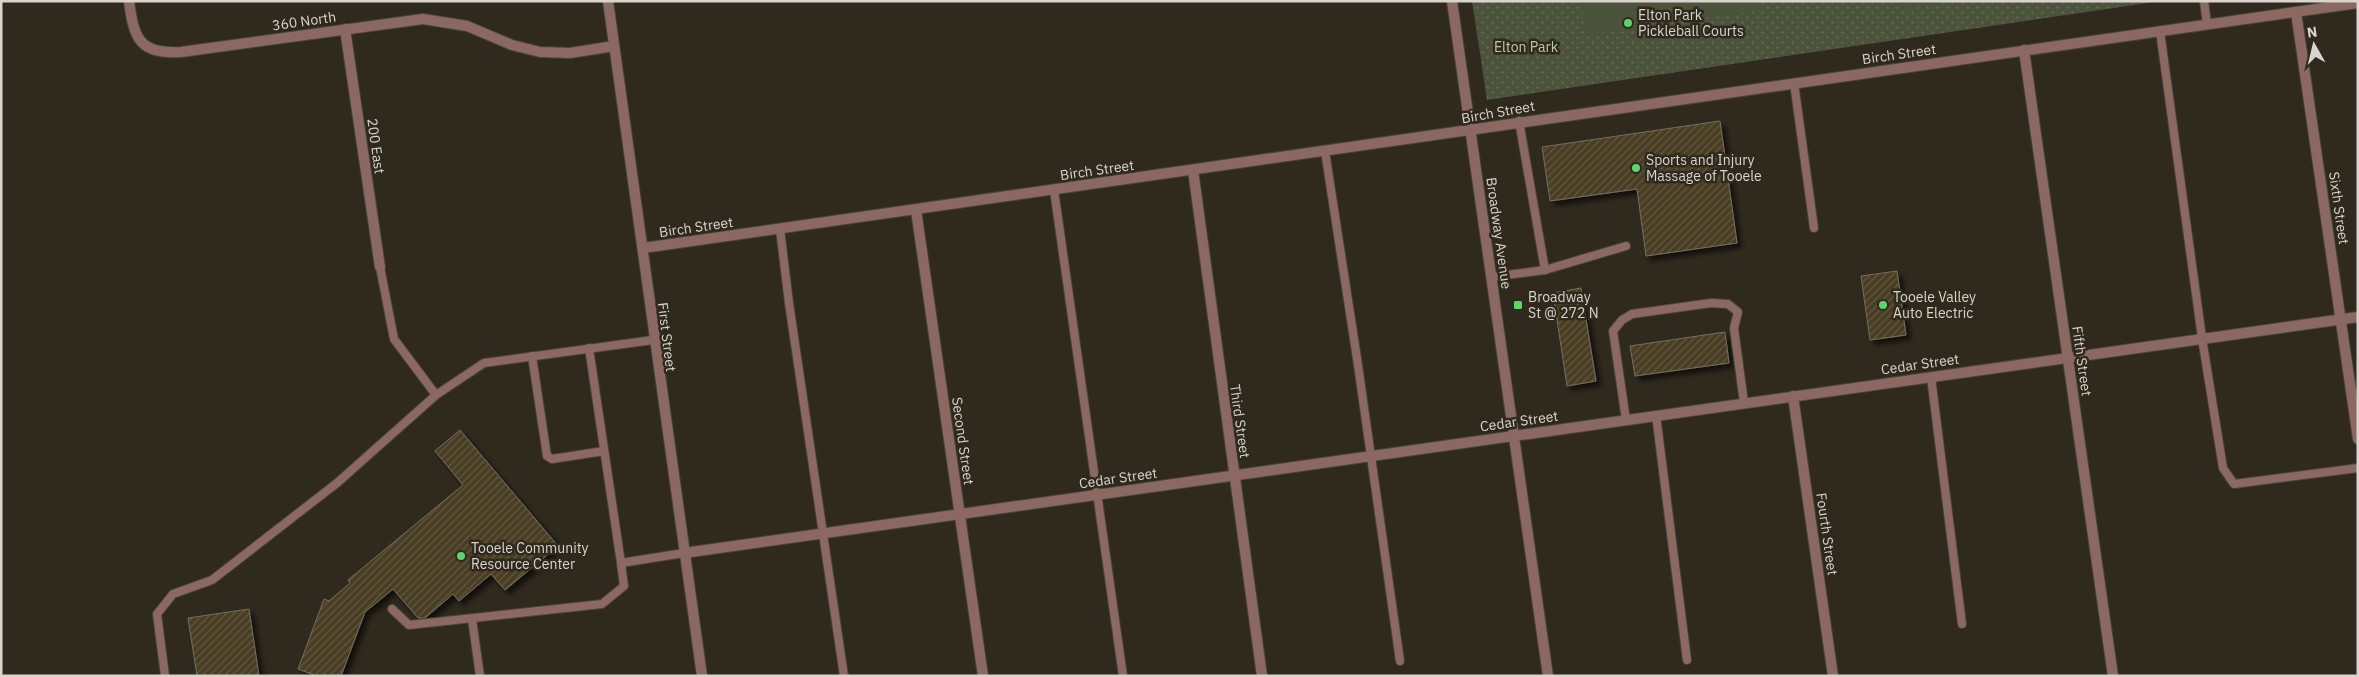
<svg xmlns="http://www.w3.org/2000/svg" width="2359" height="677" font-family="'IBM Plex Sans',sans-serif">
	<defs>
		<pattern id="park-dots" width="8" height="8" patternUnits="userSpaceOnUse" patternTransform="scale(1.25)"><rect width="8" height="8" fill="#4c533c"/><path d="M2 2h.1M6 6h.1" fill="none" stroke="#656b57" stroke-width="1.8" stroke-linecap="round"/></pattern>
		<pattern id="building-hatch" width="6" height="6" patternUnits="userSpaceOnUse" patternTransform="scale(1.25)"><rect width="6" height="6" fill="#493d23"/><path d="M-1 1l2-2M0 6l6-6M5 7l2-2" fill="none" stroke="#635842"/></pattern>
		<filter id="shadow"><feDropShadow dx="4.5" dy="4.5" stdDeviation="2.5" flood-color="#0009"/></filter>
	</defs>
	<rect width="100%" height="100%" fill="#2f291e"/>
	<path fill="url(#park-dots)" d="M 1472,1 L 2161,1 L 1487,100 Z"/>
	<g fill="#4c533c">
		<path d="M 1580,1 L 1758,1 L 1760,10 L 1585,35 Z"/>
		<path d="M 1892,1 L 1951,1 L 1901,10 Z"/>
	</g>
	<g fill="url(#building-hatch)" stroke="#756f61" filter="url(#shadow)">
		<path d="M 1720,121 L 1737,243 L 1646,256 L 1637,189 L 1550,201 L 1542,147 Z"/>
		<path d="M 1897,271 L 1906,335 L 1870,340 L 1861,276 Z"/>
		<path d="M 1581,288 L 1596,381 L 1567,386 L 1553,293 Z"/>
		<path d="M 1725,332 L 1729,363 L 1635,376 L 1630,346 Z"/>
		<path d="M 460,430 L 558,546 L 505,590 L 491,574 L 459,601 L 453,594 L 425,618 L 418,618 L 393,589 L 365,612 L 341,676 L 317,676 L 298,669 L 324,599 L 329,601 L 350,583 L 348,580 L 463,485 L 435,451 Z"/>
		<path d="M 249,609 L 259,676 L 197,676 L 188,618 Z"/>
	</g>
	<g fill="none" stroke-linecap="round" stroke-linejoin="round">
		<g stroke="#4a453a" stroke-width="10">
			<g id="service">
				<path d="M 2204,1 L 2207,24"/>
				<path d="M 2160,31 L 2202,338 L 2223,468 L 2234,484 L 2358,468"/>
				<path d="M 1794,83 L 1814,228"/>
				<path d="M 1519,121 L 1545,270"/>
				<path d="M 1325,151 L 1358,365 L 1400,661"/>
				<path d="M 1054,190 L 1123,676"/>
				<path d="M 780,229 L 789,303 L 844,676"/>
				<path d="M 380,267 L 394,339 L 436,395"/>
				<path d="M 1491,277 L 1545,270 L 1626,246"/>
				<path d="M 589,348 L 621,563"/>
				<path d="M 532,356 L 547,456 L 552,459 L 604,451"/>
				<path d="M 1931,377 L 1962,624"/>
				<path d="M 1656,415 L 1687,660"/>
				<path d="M 1626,420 L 1613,331 L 1622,320 L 1632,314 L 1711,303 L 1728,304 L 1738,312 L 1734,328 L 1744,403"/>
				<path d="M 392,609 L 409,625 L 602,604 L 624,586 L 621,563 L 684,553"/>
				<path d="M 472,619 L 480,676"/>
				<path d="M 165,676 L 157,614 L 173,594 L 212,580 L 337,483 L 436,395 L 484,363 L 653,340"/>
			</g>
		</g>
		<g stroke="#4a453a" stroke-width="12">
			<g id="minor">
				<path d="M 129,1 C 134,40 140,54 181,52 L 423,19 L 467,26 L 512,45 L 540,52 L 570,53 L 614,46"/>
				<path d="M 608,1 L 702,676"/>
				<path d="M 1452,1 L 1548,676"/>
				<path d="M 2296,12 L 2358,439"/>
				<path d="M 345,29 L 380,267"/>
				<path d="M 2024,50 L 2113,676"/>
				<path d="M 1193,170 L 1262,676"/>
				<path d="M 916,210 L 983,676"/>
				<path d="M 643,248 L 2358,3"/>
				<path d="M 1793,396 L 1833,676"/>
				<path d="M 684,553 L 2358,317"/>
			</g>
		</g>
		<use href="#service" stroke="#8c6863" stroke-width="8"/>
		<use href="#minor" stroke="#8c6863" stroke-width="10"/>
	</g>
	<g fill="#5cd56d" stroke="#2f291e" stroke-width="2">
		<circle cx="1628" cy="23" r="5"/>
		<circle cx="1636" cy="168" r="5"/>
		<rect x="1513" y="300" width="10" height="10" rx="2.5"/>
		<circle cx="1883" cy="305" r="5"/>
		<circle cx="461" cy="556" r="5"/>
	</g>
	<g text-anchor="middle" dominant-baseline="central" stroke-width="5" stroke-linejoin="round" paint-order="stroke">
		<g font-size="14" fill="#d9d5ce" stroke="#2f291e" text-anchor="start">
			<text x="1638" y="15">Elton Park<tspan x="1638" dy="16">Pickleball Courts</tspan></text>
			<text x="1646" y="160">Sports and Injury<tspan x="1646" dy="16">Massage of Tooele</tspan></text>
			<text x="1528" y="297">Broadway<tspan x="1528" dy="16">St @ 272 N</tspan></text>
			<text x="1893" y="297">Tooele Valley<tspan x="1893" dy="16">Auto Electric</tspan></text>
			<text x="471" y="548">Tooele Community<tspan x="471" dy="16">Resource Center</tspan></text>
		</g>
		<g font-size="14" fill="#d9d5ce" stroke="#2f291e">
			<text transform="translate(304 21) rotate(-8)">360 North</text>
			<text transform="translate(1899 54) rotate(-8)">Birch Street</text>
			<text transform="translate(1498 112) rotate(-10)">Birch Street</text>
			<text transform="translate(376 146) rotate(82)">200 East</text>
			<text transform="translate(1097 170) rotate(-8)">Birch Street</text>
			<text transform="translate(2339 208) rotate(82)">Sixth Street</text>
			<text transform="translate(696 227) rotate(-8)">Birch Street</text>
			<text transform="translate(1499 233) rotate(82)">Broadway Avenue</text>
			<text transform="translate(667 337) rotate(83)">First Street</text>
			<text transform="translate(2082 361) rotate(82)">Fifth Street</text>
			<text transform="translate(1920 364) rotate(-8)">Cedar Street</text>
			<text transform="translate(1240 421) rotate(82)">Third Street</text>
			<text transform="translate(1519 421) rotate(-8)">Cedar Street</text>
			<text transform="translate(963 441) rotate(82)">Second Street</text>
			<text transform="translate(1118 478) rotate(-8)">Cedar Street</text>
			<text transform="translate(1827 534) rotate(82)">Fourth Street</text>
		</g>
		<g font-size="14" fill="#bece99" stroke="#2f291e">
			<text x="1526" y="47">Elton Park</text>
		</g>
	</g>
	<rect width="2359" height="677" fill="none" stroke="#d9d5ce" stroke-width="5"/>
	<g transform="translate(2314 45) rotate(352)" stroke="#2f291e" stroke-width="4" paint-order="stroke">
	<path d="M0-4L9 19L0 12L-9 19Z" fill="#d9d5ce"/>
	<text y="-8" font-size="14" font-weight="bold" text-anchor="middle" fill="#d9d5ce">N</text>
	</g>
</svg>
